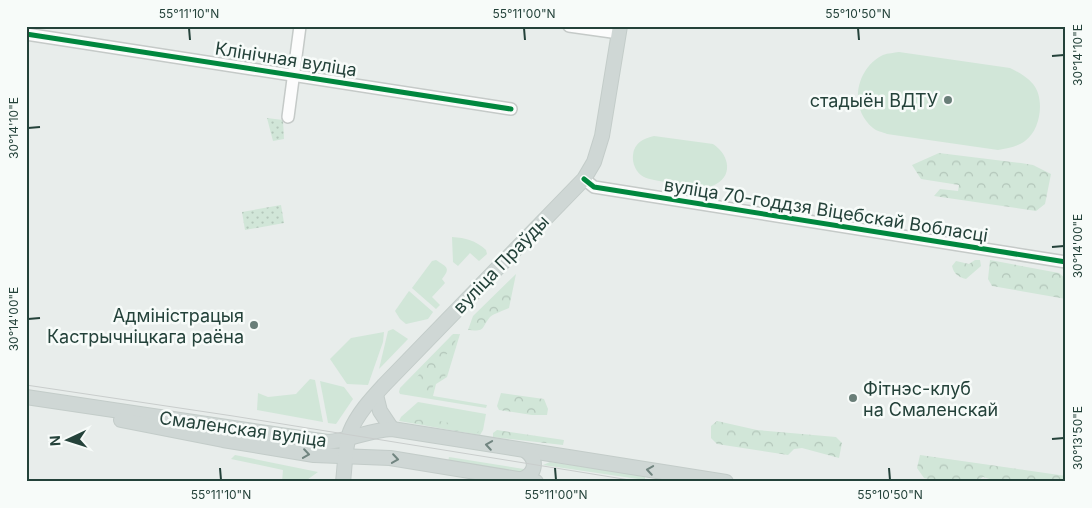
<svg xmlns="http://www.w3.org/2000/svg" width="1092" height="508" font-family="Inter,sans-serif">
	<defs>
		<pattern id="forest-crowns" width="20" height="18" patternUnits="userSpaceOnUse" patternTransform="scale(1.25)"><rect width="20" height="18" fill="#d1e6d8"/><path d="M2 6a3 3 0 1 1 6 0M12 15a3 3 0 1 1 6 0" fill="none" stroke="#b3c6ba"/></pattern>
		<pattern id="park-dots" width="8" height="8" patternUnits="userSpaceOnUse" patternTransform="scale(1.25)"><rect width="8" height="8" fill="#d1e6d8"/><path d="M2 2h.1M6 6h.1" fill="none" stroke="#b3c6ba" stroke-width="1.8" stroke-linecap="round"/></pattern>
	</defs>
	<rect width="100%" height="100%" fill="#e8edeb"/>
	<g fill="#d1e6d8">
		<path d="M 899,52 L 1010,68 C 1018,72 1026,76 1033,84 C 1045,98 1041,130 1025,141 C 1017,147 1008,148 998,150 L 887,134 C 883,132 876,131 873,128 C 848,108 856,68 883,55 C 888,53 894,53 899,52 Z"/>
		<path d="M 654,136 L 713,144 C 730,155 734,178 712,186 C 704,189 652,181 644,177 C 636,173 632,163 633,155 C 634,143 644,138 654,136 Z"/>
		<path d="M 452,237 C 466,238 475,240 486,250 L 487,254 L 479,261 L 470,253 L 458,266 L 453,262 Z"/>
		<path d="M 436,260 C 447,267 451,268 442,279 L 445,283 L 432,297 L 440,305 L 436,309 L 412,288 L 432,261 Z"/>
		<path d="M 409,291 L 433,312 L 428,319 L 406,324 L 400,319 L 395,311 Z"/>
		<path d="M 393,329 L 408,339 L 379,369 L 388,331 Z"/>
		<path d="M 384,332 L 383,342 L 368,385 L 347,384 L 330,359 L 351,338 Z"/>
		<path d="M 460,334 L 447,377 L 436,384 L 433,396 L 487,405 L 486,408 L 400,394 L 399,392 L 400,388 L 452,335 Z"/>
		<path d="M 310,379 L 315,380 L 323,422 L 257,410 L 258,393 L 268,397 L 296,394 Z"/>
		<path d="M 320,381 L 344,387 L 353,399 L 336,424 L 328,423 Z"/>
		<path d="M 418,402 L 486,414 L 483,430 L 480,435 L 399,421 L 401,417 Z"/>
		<path d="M 235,455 L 318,472 L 304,482 L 282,482 L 283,470 L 231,459 Z"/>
		<path d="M 449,457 L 530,470 L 523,473 L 448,462 Z"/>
		<path d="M 550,462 L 645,476 L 645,480 L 543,465 Z"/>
	</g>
	<g fill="url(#forest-crowns)">
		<path d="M 939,153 L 1021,163 L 1033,165 L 1051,174 L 1045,204 L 1036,211 L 934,196 L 940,189 L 958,191 L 959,185 L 921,179 L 912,165 Z"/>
		<path d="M 975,260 L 980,260 L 981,266 L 966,279 C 958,277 954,274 952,266 L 956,261 L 969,264 Z"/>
		<path d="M 990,260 L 1059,273 L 1066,279 L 1066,299 L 992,286 L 988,279 Z"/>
		<path d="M 516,274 L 509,308 C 503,311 495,313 490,317 C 481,328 486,332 468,330 L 473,316 Z"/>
		<path d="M 453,334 L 458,334 L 452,350 L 439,360 L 439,366 L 446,370 L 445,378 L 437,379 L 431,390 L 421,393 L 413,391 L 417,377 Z"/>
		<path d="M 501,393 L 544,399 L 548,409 L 547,415 L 532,415 L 499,410 L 497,406 Z"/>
		<path d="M 429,419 L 449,423 L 454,426 L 475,426 L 479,430 L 478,433 L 457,431 L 414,423 L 414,420 Z"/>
		<path d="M 717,421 L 757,430 L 836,437 L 842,443 L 839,458 L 802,448 L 794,449 L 788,455 L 717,444 L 711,438 L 711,426 Z"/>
		<path d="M 497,430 L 564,440 L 563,445 L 493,437 L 493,433 Z"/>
		<path d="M 920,455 L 1066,476 L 1066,482 L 1000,482 L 983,477 L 976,482 L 943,482 L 924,478 L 917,468 Z"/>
	</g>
	<g fill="url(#park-dots)">
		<path d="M 267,118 L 283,120 L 284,139 L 273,141 Z"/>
		<path d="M 281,205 L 284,223 L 245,230 L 242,212 Z"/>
	</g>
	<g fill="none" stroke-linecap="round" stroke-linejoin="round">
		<g stroke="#c5cac8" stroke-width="14">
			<g id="minor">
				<path d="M 569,26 L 619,33"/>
				<path d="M 26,34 L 511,109"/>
				<path d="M 288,117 L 300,26"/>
				<path d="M 584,179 L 594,187 L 1066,262"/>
			</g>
		</g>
		<g stroke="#c3ccc9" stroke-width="16">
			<g id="major">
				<path d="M 376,395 L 380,411 L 392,429"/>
				<path d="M 26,397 L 328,442 C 350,440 370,430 392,429 L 726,482"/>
				<path d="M 121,420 L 223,440 L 314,455 L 390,458 L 536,482"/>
				<path d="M 522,479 C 536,474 538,460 526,451"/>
				<path d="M 343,482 C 345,465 345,447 350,432 C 357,414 372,398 384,385 L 584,179 L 594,162 L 602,136 L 620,26"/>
			</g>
		</g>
		<use href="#minor" stroke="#fcfcfc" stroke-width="11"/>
		<use href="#major" stroke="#cfd7d5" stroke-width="14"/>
		<path stroke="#c9cdcc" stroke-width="1" d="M 26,385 L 233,416 L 642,482"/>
		<g stroke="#f7fbf9" stroke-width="8">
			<g id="cycleway">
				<path d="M 26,34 L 511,109"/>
				<path d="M 584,179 L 594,187 L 1066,262"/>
			</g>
		</g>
		<use href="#cycleway" stroke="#00873e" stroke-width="5"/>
	</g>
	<defs><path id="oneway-chevron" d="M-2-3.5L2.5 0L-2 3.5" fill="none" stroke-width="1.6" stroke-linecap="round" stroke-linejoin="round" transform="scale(1.25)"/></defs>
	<g stroke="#718580">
		<use href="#oneway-chevron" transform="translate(489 445) rotate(-171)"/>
		<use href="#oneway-chevron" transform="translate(306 454) rotate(8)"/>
		<use href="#oneway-chevron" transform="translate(395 459) rotate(8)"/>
		<use href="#oneway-chevron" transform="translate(650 470) rotate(-171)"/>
	</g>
	<path fill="none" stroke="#24423a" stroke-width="2" d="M 189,28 L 190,40M 524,28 L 525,40M 858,28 L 859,40M 1052,56 L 1064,55M 28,128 L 40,127M 1052,247 L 1064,246M 28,319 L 40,318M 1052,439 L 1064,438M 220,468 L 221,480M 555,468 L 556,480M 889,468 L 890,480"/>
	<g fill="#697e78" stroke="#f7fbf9" stroke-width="2">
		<circle cx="948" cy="100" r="5"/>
		<circle cx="254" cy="325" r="5"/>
		<circle cx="853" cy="398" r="5"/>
	</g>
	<g text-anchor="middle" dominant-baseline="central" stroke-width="5" stroke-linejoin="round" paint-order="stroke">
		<g font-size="18" fill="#24423a" stroke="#f7fbf9">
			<text transform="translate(286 59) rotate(9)">Клінічная вуліца</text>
			<text transform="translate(826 210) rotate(9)">вуліца 70-годдзя Віцебскай Вобласці</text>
			<text transform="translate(501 264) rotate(-46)">вуліца Праўды</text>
			<text transform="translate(243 429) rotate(8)">Смаленская вуліца</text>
		</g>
		<g font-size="18" fill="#24423a" stroke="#f7fbf9" text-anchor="end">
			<text x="938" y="100">стадыён ВДТУ</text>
			<text x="244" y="315">Адміністрацыя<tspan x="244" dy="21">Кастрычніцкага раёна</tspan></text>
			<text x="863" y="388" text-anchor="start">Фітнэс-клуб<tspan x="863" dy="21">на Смаленскай</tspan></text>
		</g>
	</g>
	<rect width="1092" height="508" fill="none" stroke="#f7fbf9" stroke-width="55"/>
	<g transform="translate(68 440) rotate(266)" stroke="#f7fbf9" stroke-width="4" paint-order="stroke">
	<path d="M0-4L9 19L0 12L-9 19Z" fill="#24423a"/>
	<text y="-8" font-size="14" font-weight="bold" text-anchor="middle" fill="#24423a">N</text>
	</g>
	<rect x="28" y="28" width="1036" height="452" fill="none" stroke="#24423a" stroke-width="2"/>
	<g font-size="12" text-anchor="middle" fill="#24423a">
		<text x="189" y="18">55°11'10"N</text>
		<text x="524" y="18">55°11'00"N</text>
		<text x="858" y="18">55°10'50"N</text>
		<text transform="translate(1078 55) rotate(-90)" y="4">30°14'10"E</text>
		<text transform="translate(14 128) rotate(-90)" y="4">30°14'10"E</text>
		<text transform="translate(1078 246) rotate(-90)" y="4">30°14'00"E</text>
		<text transform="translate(14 319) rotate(-90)" y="4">30°14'00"E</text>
		<text transform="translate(1078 438) rotate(-90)" y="4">30°13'50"E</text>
		<text x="221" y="499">55°11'10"N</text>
		<text x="556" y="499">55°11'00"N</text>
		<text x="890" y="499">55°10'50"N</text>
	</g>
</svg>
